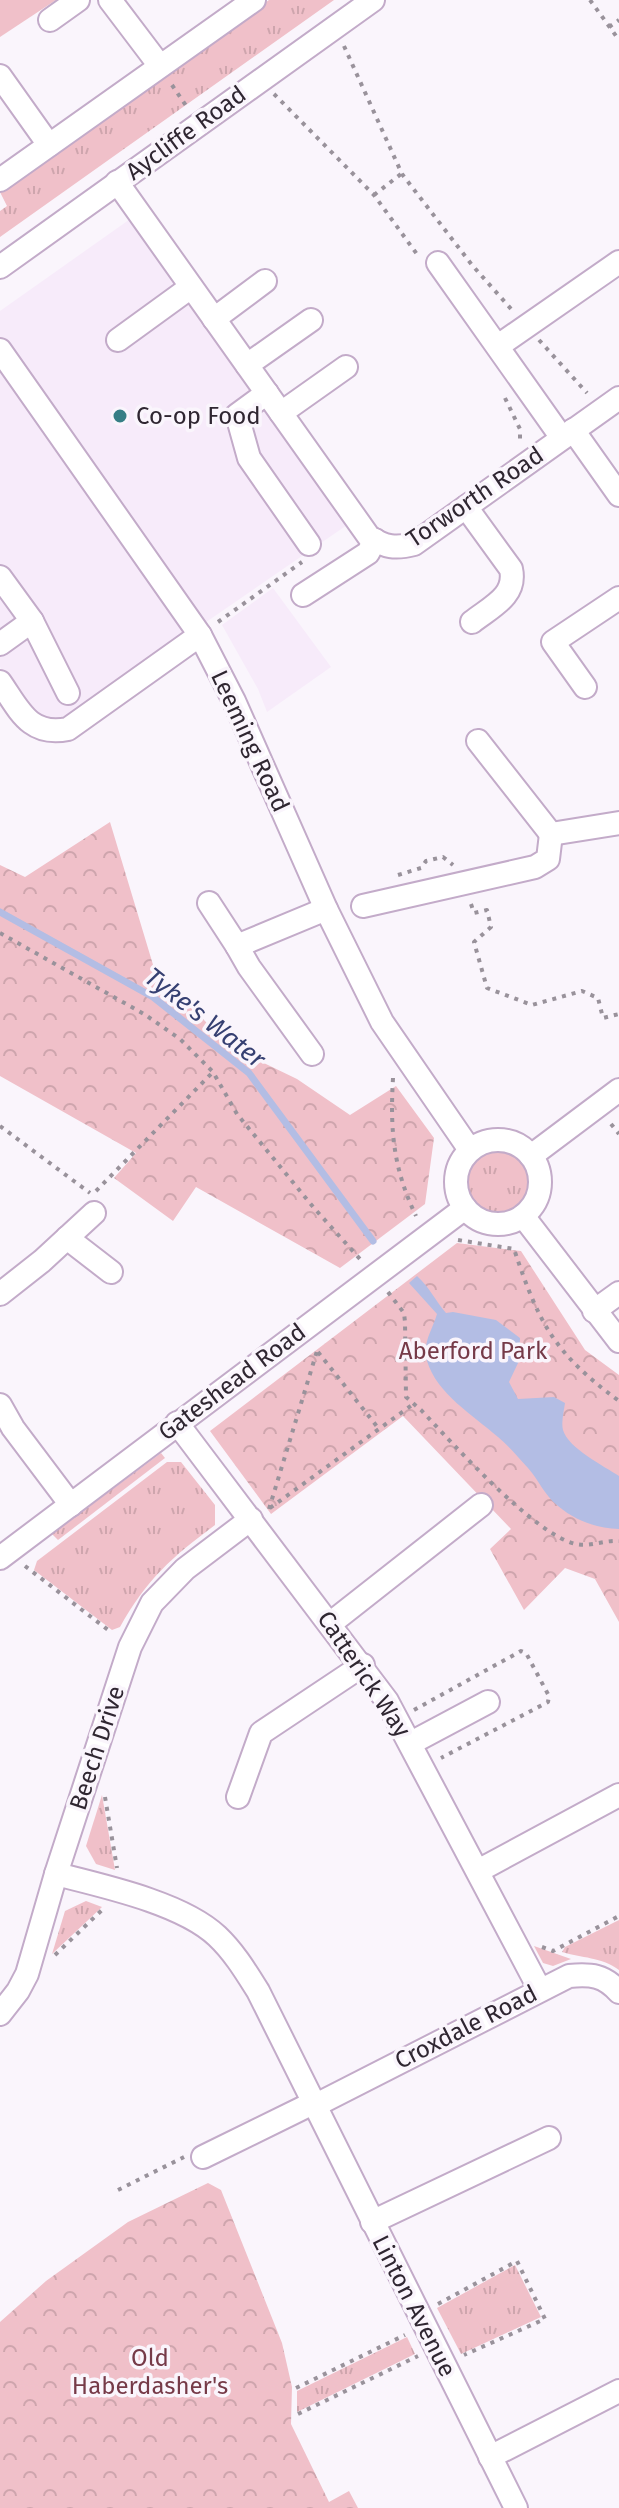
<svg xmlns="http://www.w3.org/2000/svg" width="619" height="2508" font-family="'Fira Sans',sans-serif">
	<defs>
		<pattern id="grass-tufts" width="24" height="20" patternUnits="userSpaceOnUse" patternTransform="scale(2)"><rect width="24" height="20" fill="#f0c0c9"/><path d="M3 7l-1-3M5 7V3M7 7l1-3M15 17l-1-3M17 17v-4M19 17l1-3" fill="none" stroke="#cea5ad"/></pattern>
		<pattern id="park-crowns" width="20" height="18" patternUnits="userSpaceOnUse" patternTransform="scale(2)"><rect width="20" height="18" fill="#f0c0c9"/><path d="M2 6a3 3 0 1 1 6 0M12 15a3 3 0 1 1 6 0" fill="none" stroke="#cea5ad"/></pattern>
	</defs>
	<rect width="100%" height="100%" fill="#faf5fc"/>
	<g fill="#f7ebfa">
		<path d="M 133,217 L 350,523 L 71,715 L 47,719 L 30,711 L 0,667 L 0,311 Z"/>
		<path d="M 273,588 L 331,667 L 267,712 L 258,689 L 222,625 Z"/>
	</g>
	<g fill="url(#grass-tufts)">
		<path d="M 269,0 L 334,0 L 0,237 L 0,211 L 7,206 L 0,192 Z"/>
		<circle cx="498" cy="1182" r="30"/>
		<path d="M 161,1453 L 165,1458 L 58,1540 L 52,1534 Z"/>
		<path d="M 167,1462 L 181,1462 L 215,1505 L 215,1525 C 172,1557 146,1580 120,1627 L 112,1630 L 34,1570 L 37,1561 Z"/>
		<path d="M 102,1795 L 115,1870 L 96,1864 L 86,1846 Z"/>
		<path d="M 86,1901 L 102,1907 L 52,1954 L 65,1911 Z"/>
		<path d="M 619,1920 L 619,1970 C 602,1957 581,1958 562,1952 L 565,1947 Z"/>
		<path d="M 534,1946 L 571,1959 L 553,1966 L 543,1963 Z"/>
		<path d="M 515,2265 L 541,2317 L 461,2354 L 437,2308 Z"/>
		<path d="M 407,2337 L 415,2354 L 297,2412 L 297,2391 Z"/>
	</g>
	<g fill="url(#park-crowns)">
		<path d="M 110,822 L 154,968 L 229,1046 L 297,1079 L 350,1115 L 396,1086 L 434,1138 L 425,1204 L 340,1268 L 196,1187 L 173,1221 L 114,1178 L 136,1153 L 0,1076 L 0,865 L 25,877 Z"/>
		<path d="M 457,1243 L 521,1251 L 585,1350 L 619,1375 L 619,1622 L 595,1579 L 565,1568 L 524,1610 L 490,1549 L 511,1529 L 403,1416 L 271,1514 L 210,1431 Z"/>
		<path d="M 208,2183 L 221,2190 L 282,2343 L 292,2387 L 291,2424 L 329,2502 L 349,2491 L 358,2508 L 0,2508 L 0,2322 L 46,2281 L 128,2222 Z"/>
	</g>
	<path fill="#f0c0c9" d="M 0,0 L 56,0 L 0,37 Z"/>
	<path fill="#b3bde4" d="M 417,1276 C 430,1288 435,1300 446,1313 L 453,1312 L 496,1320 L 520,1338 L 519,1361 L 509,1382 L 518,1399 L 554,1397 L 565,1403 C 564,1411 561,1422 563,1430 C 568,1448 604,1466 619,1476 L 619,1529 C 596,1528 576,1521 558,1506 C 544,1495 539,1480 528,1468 C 518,1457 509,1446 498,1437 C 473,1415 437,1394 427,1361 C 422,1343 432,1331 437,1314 L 409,1283 Z"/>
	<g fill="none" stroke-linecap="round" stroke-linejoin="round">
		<path stroke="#b3bde4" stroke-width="7" d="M 0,912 L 153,997 L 249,1073 L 373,1241"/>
		<g stroke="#c3abc9" stroke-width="26">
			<g id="minor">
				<path d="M 110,0 L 160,66"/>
				<path d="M 50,20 L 78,0"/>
				<path d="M 0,76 L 49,145"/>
				<path d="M 0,180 L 254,0"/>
				<path d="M 117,182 L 369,537 C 385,547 395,549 414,544 L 619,398"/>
				<path d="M 438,263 L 562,438"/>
				<path d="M 0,267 L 373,0"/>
				<path d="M 214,319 L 265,281"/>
				<path d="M 118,340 L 191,287"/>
				<path d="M 498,346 L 619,262"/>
				<path d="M 0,350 L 200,635 L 234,701 L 326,909 L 382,1022 L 470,1150"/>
				<path d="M 247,365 L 311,320"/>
				<path d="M 267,393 L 237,415 L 249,458 L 309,544"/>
				<path d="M 281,413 L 346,367"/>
				<path d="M 573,430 L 619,495"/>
				<path d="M 466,507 L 511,569 C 517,596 491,607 472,622"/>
				<path d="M 0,577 L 32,621 L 68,693"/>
				<path d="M 303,595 L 368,553 L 375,540"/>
				<path d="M 0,644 L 32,621"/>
				<path d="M 0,682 C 19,709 29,737 68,729 L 200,635"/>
				<path d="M 585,687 L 553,642 L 619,598"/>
				<path d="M 478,741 L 551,834 L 619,823"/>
				<path d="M 209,903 L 237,946"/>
				<path d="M 363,906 L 535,867 L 548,859 L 551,834"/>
				<path d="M 312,1054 L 249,967 L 237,946 L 326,909"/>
				<circle cx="498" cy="1182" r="42"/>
				<path d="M 531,1156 L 619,1090"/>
				<path d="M 523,1216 L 619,1341"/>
				<path d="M 67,1238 L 111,1272"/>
				<path d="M 0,1294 L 42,1261 L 94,1213"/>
				<path d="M 594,1311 L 619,1293"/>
				<path d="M 0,1405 L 13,1428 L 71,1505"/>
				<path d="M 177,1423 L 387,1701 L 540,1990"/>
				<path d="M 0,1558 L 465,1208"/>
				<path d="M 331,1623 L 481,1505"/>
				<path d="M 411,1743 L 488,1702"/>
				<path d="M 238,1797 L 261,1733 L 363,1665"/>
				<path d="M 478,1871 L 619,1795"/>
				<path d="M 56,1874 C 103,1886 182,1903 217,1936 C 234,1952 246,1972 258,1991 L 516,2508"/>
				<path d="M 0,2014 L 18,1991 L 27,1974 L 56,1874 L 130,1647 L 152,1603 L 185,1569 L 251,1519"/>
				<path d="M 314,2106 L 569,1976 C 591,1974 604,1975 619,1992"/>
				<path d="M 203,2157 L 313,2103"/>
				<path d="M 372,2222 L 549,2138"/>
				<path d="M 490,2457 L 619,2391"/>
			</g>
		</g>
		<g stroke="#99929b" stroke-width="4" stroke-dasharray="4 6" stroke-linecap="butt">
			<path d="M 590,0 L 619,40"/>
			<path d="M 609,27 L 619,20"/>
			<path d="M 344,46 L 402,174 L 472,265 L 512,310"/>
			<path d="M 172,85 L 187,107"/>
			<path d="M 274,94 L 374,195 L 419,257"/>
			<path d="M 374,195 L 401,174"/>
			<path d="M 539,340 L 587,393"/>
			<path d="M 505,398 L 520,429 L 520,441"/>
			<path d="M 218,622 L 302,562"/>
			<path d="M 398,875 L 421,868 L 426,861 L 443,857 L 453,865"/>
			<path d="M 471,904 L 474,913 L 487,910 L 491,927 L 474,942 L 487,988 L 532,1005 L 582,991 L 598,998 L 603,1018 L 619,1014"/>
			<path d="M 0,933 L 144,1014 L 180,1039 L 213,1072 L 237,1114 L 314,1208 L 360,1259 L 363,1257"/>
			<path d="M 393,1078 C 390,1130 393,1168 416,1216"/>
			<path d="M 611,1124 L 619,1134"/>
			<path d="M 0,1126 L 90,1193"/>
			<path d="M 96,1191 L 213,1072"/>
			<path d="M 458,1240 L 514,1249 C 539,1324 554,1353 619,1401"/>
			<path d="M 388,1292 L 404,1313 L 405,1322 L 406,1397 L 422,1411 C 452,1443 536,1536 576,1544 C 590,1547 604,1540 619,1541"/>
			<path d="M 318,1352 L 379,1429"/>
			<path d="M 270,1508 L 412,1405"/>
			<path d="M 269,1509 L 317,1351"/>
			<path d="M 25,1566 L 112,1633"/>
			<path d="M 414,1710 L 521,1651 L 526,1653 L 549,1696 L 548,1702 L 441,1758"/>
			<path d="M 105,1797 L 117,1868"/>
			<path d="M 542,1947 L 553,1951 L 619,1916"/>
			<path d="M 55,1955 L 103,1909"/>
			<path d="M 118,2190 L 184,2157"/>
			<path d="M 438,2304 L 517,2261 L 545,2319 L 464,2355"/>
			<path d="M 296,2388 L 405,2335"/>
			<path d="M 298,2414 L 418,2356"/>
		</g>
		<use href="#minor" stroke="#fff" stroke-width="22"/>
	</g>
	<circle fill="#367e85" stroke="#faf5fc" stroke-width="3" cx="120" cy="416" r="8"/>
	<g text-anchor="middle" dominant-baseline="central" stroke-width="7" stroke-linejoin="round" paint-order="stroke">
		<g font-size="24" fill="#2f2631" stroke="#faf5fc">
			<text transform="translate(186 133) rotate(-36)">Aycliffe Road</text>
			<text transform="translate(475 497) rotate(-34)">Torworth Road</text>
			<text transform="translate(250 741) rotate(65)">Leeming Road</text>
			<text transform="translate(232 1382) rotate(-37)">Gateshead Road</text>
			<text transform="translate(364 1674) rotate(56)">Catterick Way</text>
			<text transform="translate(97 1748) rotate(-72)">Beech Drive</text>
			<text transform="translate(466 2027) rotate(-27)">Croxdale Road</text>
			<text transform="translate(414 2306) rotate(63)">Linton Avenue</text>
		</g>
		<g font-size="24" fill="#2f2631" stroke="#faf5fc" text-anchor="start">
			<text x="136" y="416">Co-op Food</text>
		</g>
		<g font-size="24" fill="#763a48" stroke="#faf5fc">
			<text x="473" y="1351">Aberford Park</text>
			<text x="150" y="2358">Old<tspan x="150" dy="28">Haberdasher's</tspan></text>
		</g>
		<g font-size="26" font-style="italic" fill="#364072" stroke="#faf5fc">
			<text transform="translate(205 1018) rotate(38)">Tyke's Water</text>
		</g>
	</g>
</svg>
